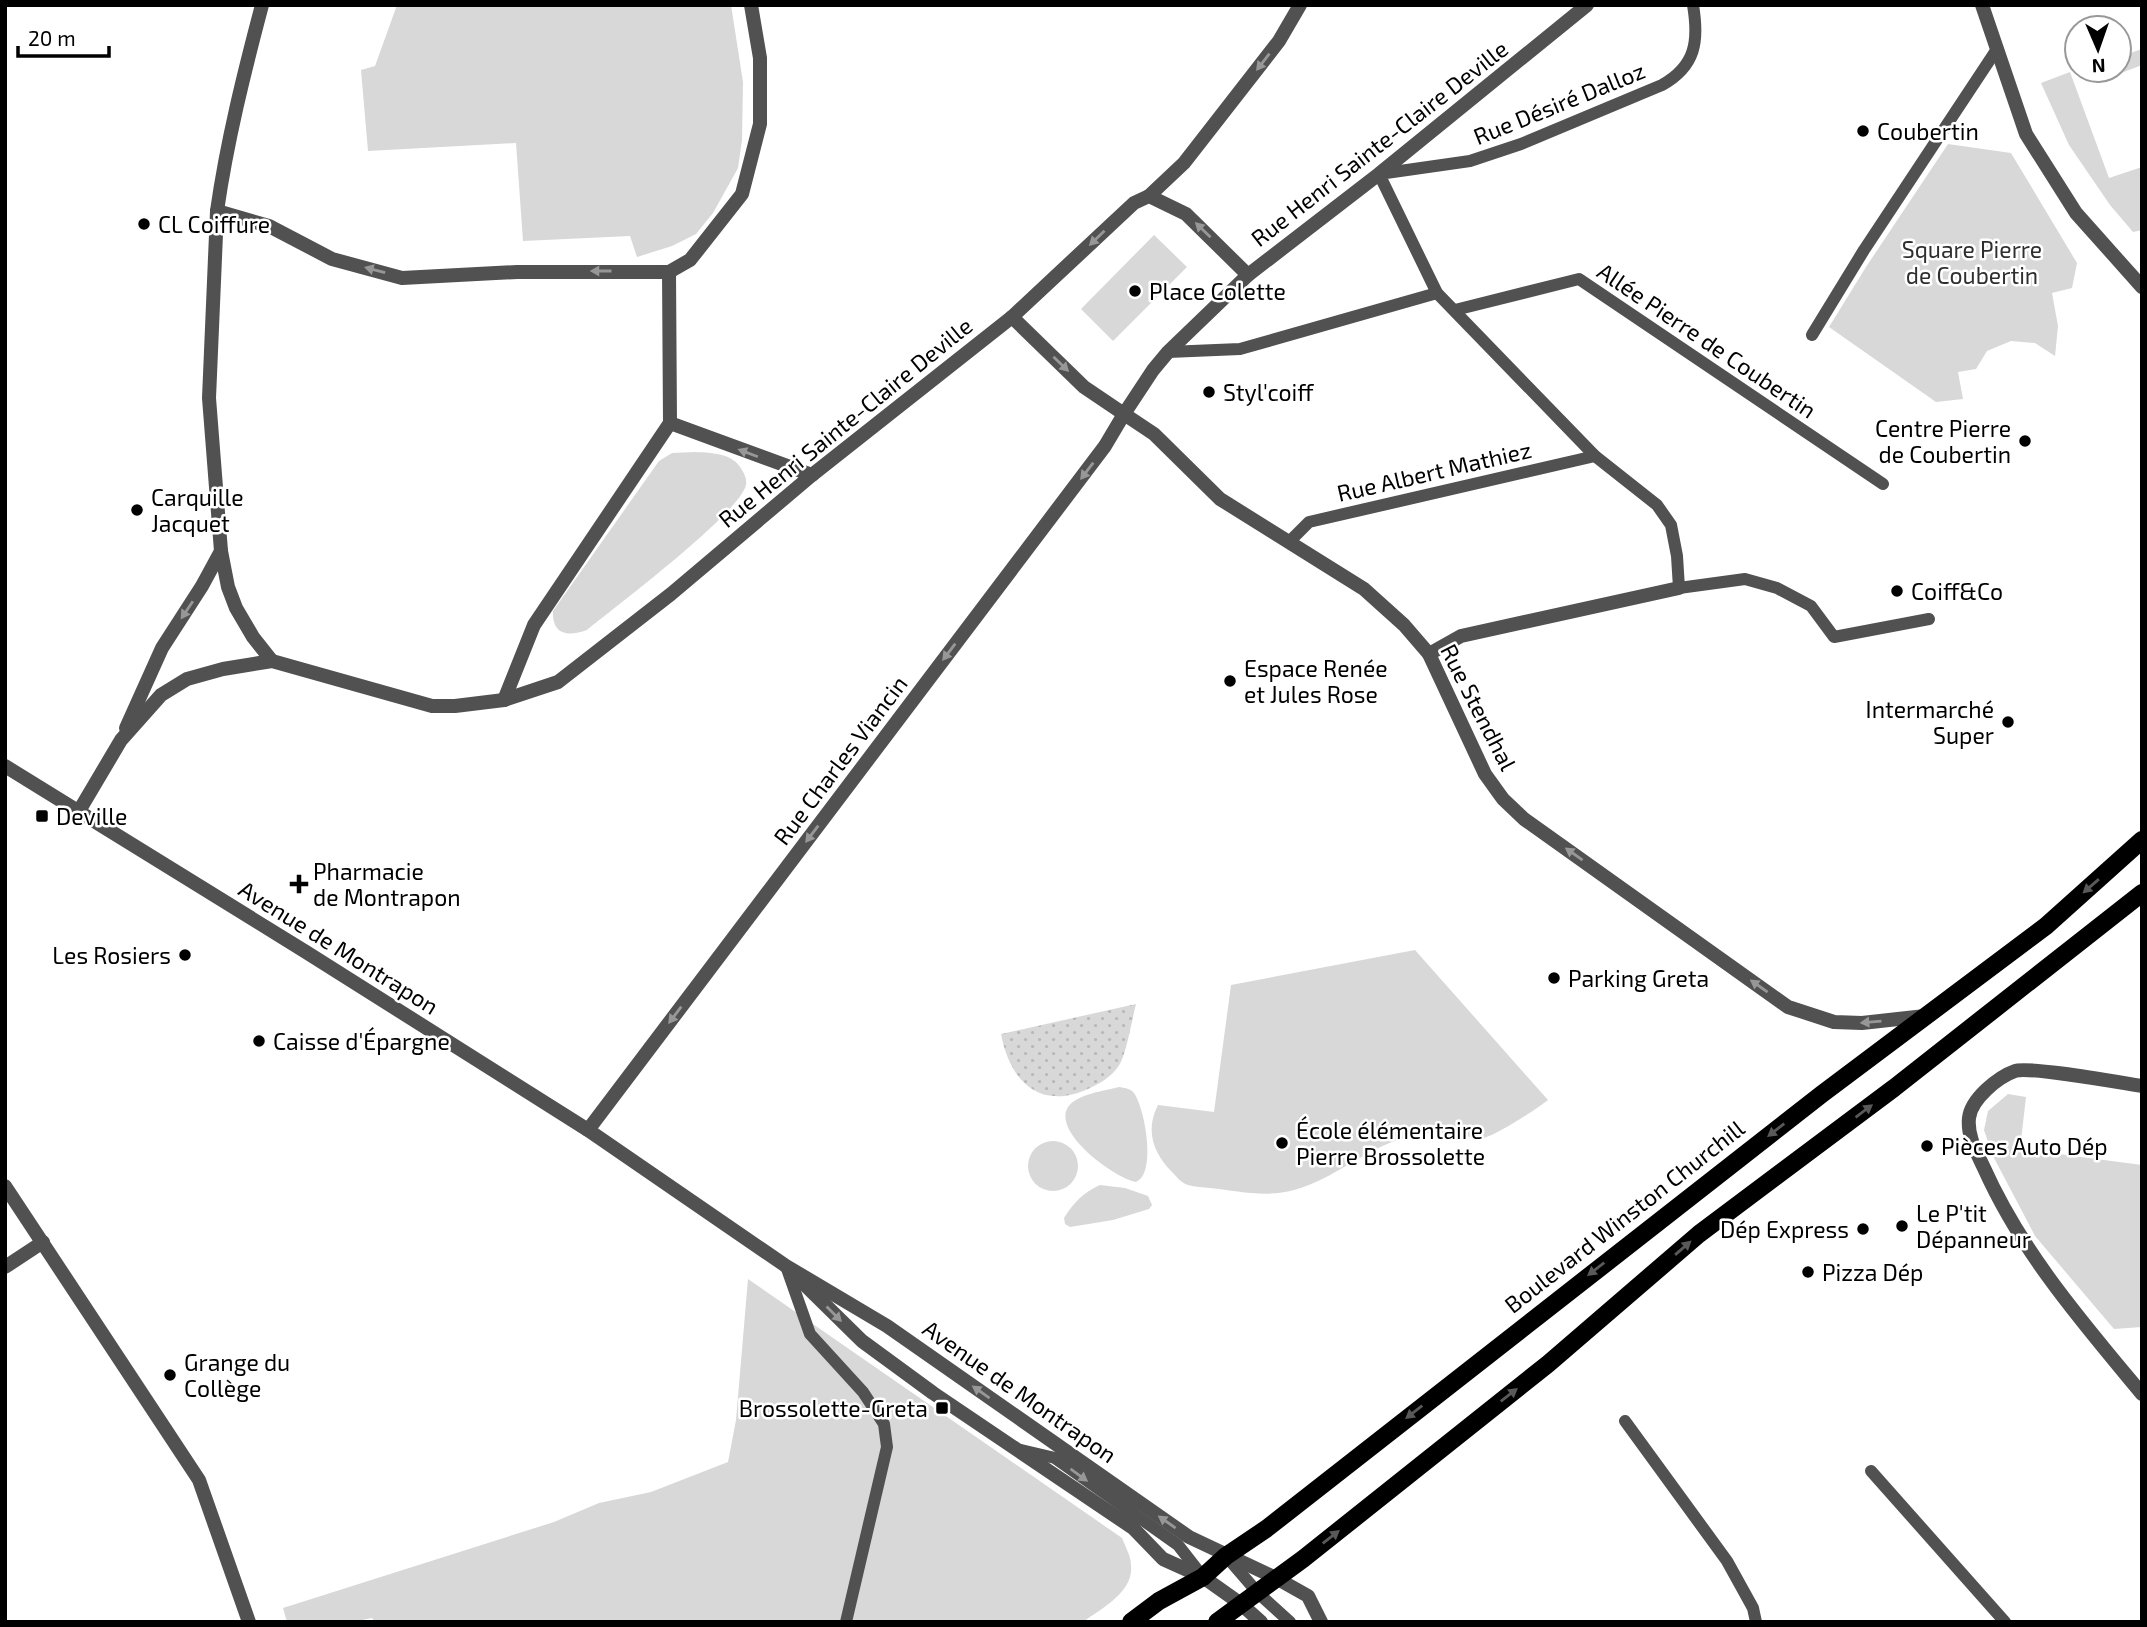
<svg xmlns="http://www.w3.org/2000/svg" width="2147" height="1627" font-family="'Exo 2',sans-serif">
	<defs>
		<pattern id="garden-dots" width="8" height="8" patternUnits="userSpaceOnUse" patternTransform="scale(1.75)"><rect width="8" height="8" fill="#d8d8d8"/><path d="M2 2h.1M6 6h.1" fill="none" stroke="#b8b8b8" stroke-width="1.8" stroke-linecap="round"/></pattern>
	</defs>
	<rect width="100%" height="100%" fill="#fff"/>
	<g fill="#d8d8d8">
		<path d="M 397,5 L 731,5 L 743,82 L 742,140 L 738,168 L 713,213 L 696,234 L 672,246 L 637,257 L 630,236 L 523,241 L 516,143 L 368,151 L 361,70 L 375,66 Z"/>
		<path d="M 2142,49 L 2142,65 L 2124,72 L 2119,57 Z"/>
		<path d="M 2070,72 L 2109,178 L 2142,167 L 2142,230 L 2133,232 L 2110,205 L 2069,145 L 2041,83 Z"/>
		<path d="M 1948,144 L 2011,153 L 2077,263 L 2072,288 L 2052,293 L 2058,326 L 2055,356 L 2035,343 L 2011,341 L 1987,351 L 1976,369 L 1958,372 L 1963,399 L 1936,402 L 1829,327 L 1866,267 Z"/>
		<path d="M 1154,235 L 1187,267 L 1113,341 L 1081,309 Z"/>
		<path d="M 695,452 C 713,453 733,453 742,470 C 745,475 747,480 746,485 C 739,514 616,606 587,630 C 568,637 552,635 553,611 L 659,461 L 672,453 Z"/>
		<path d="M 1415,950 L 1548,1100 C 1537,1109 1491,1139 1479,1139 C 1472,1138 1465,1135 1458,1134 C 1440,1132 1421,1133 1404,1138 C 1364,1149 1335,1179 1294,1190 C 1265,1198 1239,1191 1210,1188 C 1203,1187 1195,1187 1188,1185 C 1181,1183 1177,1177 1172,1172 C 1153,1153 1145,1130 1158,1105 L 1214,1112 L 1231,985 Z"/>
		<path d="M 1119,1087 C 1124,1088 1130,1088 1134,1093 C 1145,1109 1157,1174 1136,1182 C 1114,1178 1052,1132 1068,1107 C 1077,1094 1104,1091 1119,1087 Z"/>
		<path d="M 2008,1094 L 2026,1097 L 2020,1149 L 2142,1165 L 2142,1327 L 2114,1329 L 2035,1236 L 1993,1156 L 1984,1130 L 1988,1111 Z"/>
		<circle cx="1053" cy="1166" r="25"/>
		<path d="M 1100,1185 L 1125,1188 L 1148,1196 L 1152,1205 L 1149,1209 L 1113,1220 L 1070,1227 L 1065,1224 L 1064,1218 C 1074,1202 1083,1193 1100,1185 Z"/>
		<path d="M 748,1279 L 1122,1538 C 1125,1546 1131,1556 1131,1565 C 1134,1592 1102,1608 1083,1622 L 375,1622 L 372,1618 L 352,1622 L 287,1622 L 283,1608 L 554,1522 L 599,1503 L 651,1492 L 728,1462 L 736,1420 Z"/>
	</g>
	<path fill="url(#garden-dots)" d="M 1136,1004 C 1132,1019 1126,1057 1118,1067 C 1111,1077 1099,1084 1088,1089 C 1039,1111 1010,1081 1001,1034 Z"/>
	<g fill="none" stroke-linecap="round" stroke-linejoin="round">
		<g stroke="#515151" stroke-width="12">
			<path d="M 1693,5 C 1699,41 1696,66 1662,85 L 1521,144 L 1470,161 L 1379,174 L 1437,293 L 1595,456 L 1657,505 L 1671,525 L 1677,556 L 1679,588 L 1745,579 L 1777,588 L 1811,606 L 1834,637 L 1929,619"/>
			<path d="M 1455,310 L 1579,279 L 1883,484"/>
			<path d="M 1812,335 L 1864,250 L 1997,49"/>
			<path d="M 1168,352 L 1240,349 L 1437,293"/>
			<path d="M 1290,541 L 1309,522 L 1595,456"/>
			<path d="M 786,1266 L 810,1334 L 863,1392 L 884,1424 L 887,1447 L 846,1622"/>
			<path d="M 1625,1421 L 1727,1561 L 1753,1608 L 1756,1622"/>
			<path d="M 1021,1450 L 1055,1458 L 1178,1545 L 1203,1577"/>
			<path d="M 1871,1471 L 2005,1622"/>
			<path d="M 1226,1556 L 1258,1593 L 1290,1622"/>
		</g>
		<g stroke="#515151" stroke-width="14">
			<path d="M 262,5 C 244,73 227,141 217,211 L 209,398 L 221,551 L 228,587 L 236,608 L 253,637 L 272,661"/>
			<path d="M 1982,5 L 2026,134 L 2076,213 L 2142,287"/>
			<path d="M 1149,196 L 1186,214 L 1248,275"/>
			<path d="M 217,211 L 269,226 L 332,259 L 402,278 L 517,272 L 669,272 L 690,260 L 742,194 L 760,124 L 760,58 L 751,5"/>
			<path d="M 1012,317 L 1084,387 L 1124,414 L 1153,370 L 1168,352 L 1248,275 L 1379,174 L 1587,5"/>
			<path d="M 670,423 L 812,475"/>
			<path d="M 1429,654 L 1461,636 L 1679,588"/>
			<path d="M 504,700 L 534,625 L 670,423 L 669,272"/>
			<path d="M 126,728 L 162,648 L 202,586 L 221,551"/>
			<path d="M 79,811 L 121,740 L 161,695 L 187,679 L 223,669 L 272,661 L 432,706 L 455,706 L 504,700 L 558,682 L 671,594 L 812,475 L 1012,317 L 1134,203 L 1149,196 L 1184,163 L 1279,41 L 1300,5"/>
			<path d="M 2142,1086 C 2122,1083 2028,1066 2015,1071 C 1998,1077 1971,1099 1969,1118 C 1967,1136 1977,1153 1984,1168 C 2022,1253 2083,1323 2142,1394"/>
			<path d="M 588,1130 L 1105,446 L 1124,414 L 1154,434 L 1220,499 L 1364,589 L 1404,625 L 1429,654 L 1485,774 L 1503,799 L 1524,819 L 1788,1007 L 1834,1022 L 1862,1023 L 1925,1016"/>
			<path d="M 5,1186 L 199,1480 L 249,1622"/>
			<path d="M 5,1267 L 43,1242"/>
		</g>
		<g stroke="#515151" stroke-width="14">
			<path d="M 5,766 L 306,952 L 588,1130 L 786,1266 L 887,1326 L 1189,1537 L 1276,1578 L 1308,1596 L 1321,1622"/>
			<path d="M 803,1283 L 862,1341 L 933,1393 L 1133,1528 L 1163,1559 L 1203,1577 L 1241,1604 L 1261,1622"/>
		</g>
		<g stroke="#000" stroke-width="18">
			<path d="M 1131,1622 L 1159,1601 L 1203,1577 L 1226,1556 L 1266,1529 L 1822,1094 L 2046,926 L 2142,840"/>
			<path d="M 1217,1622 L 1303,1559 L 1548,1364 L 1699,1234 L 1894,1088 L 2142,893"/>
		</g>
	</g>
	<defs><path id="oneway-solid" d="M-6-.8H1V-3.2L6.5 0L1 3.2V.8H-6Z" transform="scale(1.75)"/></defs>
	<g fill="#979797">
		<use href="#oneway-solid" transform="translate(1263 62) rotate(128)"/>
		<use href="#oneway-solid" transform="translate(1203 230) rotate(-136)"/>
		<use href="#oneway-solid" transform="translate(1097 238) rotate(136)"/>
		<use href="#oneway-solid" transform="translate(375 270) rotate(-165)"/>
		<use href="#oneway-solid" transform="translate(601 271) rotate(180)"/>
		<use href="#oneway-solid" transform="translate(1061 364) rotate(44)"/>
		<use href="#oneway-solid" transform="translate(748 453) rotate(-159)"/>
		<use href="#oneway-solid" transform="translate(1087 471) rotate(127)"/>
		<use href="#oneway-solid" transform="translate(187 610) rotate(124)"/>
		<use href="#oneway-solid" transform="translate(949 652) rotate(127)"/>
		<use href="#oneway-solid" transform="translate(812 834) rotate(127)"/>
		<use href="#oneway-solid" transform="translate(1574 854) rotate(-145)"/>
		<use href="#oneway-solid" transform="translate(1759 986) rotate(-145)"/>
		<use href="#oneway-solid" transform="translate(675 1015) rotate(127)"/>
		<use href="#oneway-solid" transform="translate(1871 1022) rotate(175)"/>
		<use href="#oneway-solid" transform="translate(834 1314) rotate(45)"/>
		<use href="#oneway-solid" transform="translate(981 1392) rotate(-145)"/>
		<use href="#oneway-solid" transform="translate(1079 1475) rotate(36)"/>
		<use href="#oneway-solid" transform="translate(1167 1522) rotate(-145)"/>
	</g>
	<g fill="#595959">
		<use href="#oneway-solid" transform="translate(2091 886) rotate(139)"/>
		<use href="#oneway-solid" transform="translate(1864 1111) rotate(-37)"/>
		<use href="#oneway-solid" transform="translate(1776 1130) rotate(142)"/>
		<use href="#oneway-solid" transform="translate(1683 1248) rotate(-41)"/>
		<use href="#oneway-solid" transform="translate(1596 1269) rotate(142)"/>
		<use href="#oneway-solid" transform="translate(1509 1395) rotate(-38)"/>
		<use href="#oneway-solid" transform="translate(1414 1412) rotate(142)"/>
		<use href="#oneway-solid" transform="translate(1331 1537) rotate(-38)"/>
	</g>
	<g fill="#000" stroke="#fff" stroke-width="2.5">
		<circle cx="1863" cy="131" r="7"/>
		<circle cx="144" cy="224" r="7"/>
		<circle cx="1135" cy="291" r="7"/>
		<circle cx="1209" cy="392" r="7"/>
		<circle cx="2025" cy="441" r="7"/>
		<circle cx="137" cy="510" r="7"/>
		<circle cx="1897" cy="591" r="7"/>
		<circle cx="1230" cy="681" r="7"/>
		<circle cx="2008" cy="722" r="7"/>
		<rect x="35" y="809" width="14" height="14" rx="3.5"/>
		<path d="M295.5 873.5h7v7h7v7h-7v7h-7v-7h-7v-7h7z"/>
		<circle cx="185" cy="955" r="7"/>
		<circle cx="1554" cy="978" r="7"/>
		<circle cx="259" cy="1041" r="7"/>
		<circle cx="1282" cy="1143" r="7"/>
		<circle cx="1927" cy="1146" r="7"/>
		<circle cx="1902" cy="1226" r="7"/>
		<circle cx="1863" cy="1229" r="7"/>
		<circle cx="1808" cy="1272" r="7"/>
		<circle cx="170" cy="1375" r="7"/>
		<rect x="935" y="1401" width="14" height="14" rx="3.5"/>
	</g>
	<g text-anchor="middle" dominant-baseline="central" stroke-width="5" stroke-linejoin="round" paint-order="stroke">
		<g font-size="23" fill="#000" stroke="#fff">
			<text transform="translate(1559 103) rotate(-22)">Rue Désiré Dalloz</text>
			<text transform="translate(1379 143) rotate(-38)">Rue Henri Sainte-Claire Deville</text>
			<text transform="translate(1707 340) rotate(34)">Allée Pierre de Coubertin</text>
			<text transform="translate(845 422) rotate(-39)">Rue Henri Sainte-Claire Deville</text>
			<text transform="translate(1434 471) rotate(-13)">Rue Albert Mathiez</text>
			<text transform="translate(1479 707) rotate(63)">Rue Stendhal</text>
			<text transform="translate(840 760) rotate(-53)">Rue Charles Viancin</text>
			<text transform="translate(339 947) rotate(32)">Avenue de Montrapon</text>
			<text transform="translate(1624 1216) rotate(-38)">Boulevard Winston Churchill</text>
			<text transform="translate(1020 1391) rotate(35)">Avenue de Montrapon</text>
		</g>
		<g font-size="23" fill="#000" stroke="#fff" text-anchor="start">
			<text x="1877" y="131">Coubertin</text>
			<text x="158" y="224">CL Coiffure</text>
			<text x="1149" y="291">Place Colette</text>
			<text x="1223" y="392">Styl'coiff</text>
			<text x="2011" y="428" text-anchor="end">Centre Pierre<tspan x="2011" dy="26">de Coubertin</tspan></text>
			<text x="151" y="497">Carquille<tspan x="151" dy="26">Jacquet</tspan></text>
			<text x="1911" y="591">Coiff&amp;Co</text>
			<text x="1244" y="668">Espace Renée<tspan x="1244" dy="26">et Jules Rose</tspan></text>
			<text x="1994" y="709" text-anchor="end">Intermarché<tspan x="1994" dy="26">Super</tspan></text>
			<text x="56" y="816">Deville</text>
			<text x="313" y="871">Pharmacie<tspan x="313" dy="26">de Montrapon</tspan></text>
			<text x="171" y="955" text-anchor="end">Les Rosiers</text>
			<text x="1568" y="978">Parking Greta</text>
			<text x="273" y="1041">Caisse d'Épargne</text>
			<text x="1296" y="1130">École élémentaire<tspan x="1296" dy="26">Pierre Brossolette</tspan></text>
			<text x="1941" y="1146">Pièces Auto Dép</text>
			<text x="1916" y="1213">Le P'tit<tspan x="1916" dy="26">Dépanneur</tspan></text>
			<text x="1849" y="1229" text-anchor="end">Dép Express</text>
			<text x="1822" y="1272">Pizza Dép</text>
			<text x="184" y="1362">Grange du<tspan x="184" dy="26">Collège</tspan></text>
			<text x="928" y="1408" text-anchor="end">Brossolette-Greta</text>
		</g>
		<g font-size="23" fill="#2f2f2f" stroke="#fff">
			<text x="1972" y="249">Square Pierre<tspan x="1972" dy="26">de Coubertin</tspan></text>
		</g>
	</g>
	<rect width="2147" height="1627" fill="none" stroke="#000000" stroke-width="14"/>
	<g transform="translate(2098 49) rotate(178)"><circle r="33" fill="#ffffff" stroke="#999999" stroke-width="2"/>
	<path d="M0-5L12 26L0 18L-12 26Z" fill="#000000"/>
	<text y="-10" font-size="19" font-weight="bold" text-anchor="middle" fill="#000000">N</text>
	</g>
	<path d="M18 46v10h91v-10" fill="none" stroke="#000000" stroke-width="3.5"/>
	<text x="28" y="46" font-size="21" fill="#000000" stroke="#ffffff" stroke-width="5" paint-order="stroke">20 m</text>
</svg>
